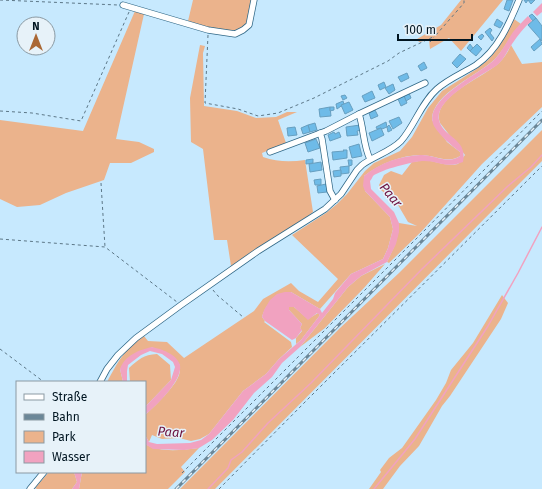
<svg xmlns="http://www.w3.org/2000/svg" width="542" height="489" font-family="'Fira Sans',sans-serif">
	<rect width="100%" height="100%" fill="#c7e9fe"/>
	<g fill="#ebb38c">
		<path d="M 193,0 L 252,0 C 250,7 250,16 247,22 C 239,40 202,25 188,21 Z"/>
		<path d="M 461,0 L 503,0 L 461,51 L 449,38 L 430,49 L 429,40 L 419,42 L 417,39 L 441,25 Z"/>
		<path d="M 135,11 L 144,14 L 116,139 L 139,142 L 154,149 L 154,152 L 131,163 L 110,163 L 104,180 L 66,193 L 40,205 L 17,207 L 0,199 L 0,120 L 83,131 Z"/>
		<path d="M 514,19 L 521,24 C 511,35 505,48 495,59 C 479,75 431,94 432,120 L 447,142 L 460,152 L 460,156 C 449,164 434,155 421,155 C 402,155 379,164 364,176 L 365,191 L 390,217 L 393,229 L 388,248 L 383,259 L 351,274 L 320,309 L 291,292 C 275,298 268,299 262,317 L 265,321 L 264,322 L 291,342 L 292,347 L 279,359 L 266,374 L 243,391 L 209,434 L 200,439 L 191,441 L 179,438 L 162,439 L 152,435 L 149,442 L 145,435 L 145,415 C 155,406 175,387 179,375 C 180,372 180,368 180,365 L 152,347 L 120,369 L 123,382 L 107,382 C 118,362 124,349 144,336 L 148,341 L 167,342 L 184,358 L 254,311 L 263,299 L 291,283 L 299,291 L 318,302 L 338,279 L 292,235 L 326,213 L 337,204 L 347,194 L 365,171 L 374,163 L 400,151 L 412,137 L 428,108 L 442,91 L 475,70 L 488,60 L 497,49 Z"/>
		<path d="M 200,45 L 205,46 L 203,53 L 204,106 L 237,111 L 256,118 L 276,117 L 287,112 L 297,112 L 278,120 L 286,143 L 262,153 L 263,157 C 277,162 291,162 305,160 L 313,212 L 303,220 L 231,266 L 227,240 L 214,240 L 203,149 L 191,142 L 190,98 Z"/>
		<path d="M 511,45 L 522,64 L 542,62 L 542,107 L 482,164 L 421,232 L 389,263 L 387,262 C 393,249 399,238 399,223 L 417,226 L 408,222 L 398,205 L 381,190 L 379,185 L 384,175 L 391,171 L 402,175 L 412,162 C 420,161 427,160 435,162 C 444,164 449,166 458,164 L 465,155 L 440,123 C 430,98 484,77 499,63 C 504,58 508,52 511,45 Z"/>
		<path d="M 542,130 L 542,161 L 215,489 L 180,489 L 340,328 L 399,273 Z"/>
		<path d="M 385,264 L 364,288 L 325,328 L 300,347 L 348,287 L 361,276 Z"/>
		<path d="M 502,295 L 508,303 L 501,319 L 450,396 L 442,406 L 419,446 L 400,466 L 383,489 L 369,489 L 381,472 L 380,470 L 389,458 L 402,448 L 436,400 L 446,383 L 451,370 L 473,343 Z"/>
		<path d="M 289,307 L 294,307 L 308,319 L 318,313 L 320,315 L 301,340 L 296,344 L 296,338 L 302,331 L 300,328 L 302,324 L 289,310 Z"/>
		<path d="M 157,354 L 170,365 L 171,380 L 145,407 L 145,382 L 130,382 L 129,368 C 139,359 143,355 157,354 Z"/>
		<path d="M 145,444 C 160,453 182,450 199,448 L 181,467 L 185,472 L 168,489 L 79,489 L 82,472 L 145,472 Z"/>
		<path d="M 49,472 L 74,472 L 77,482 L 72,489 L 37,489 L 35,488 Z"/>
	</g>
	<g fill="#f1a2c0">
		<path d="M 542,3 L 542,12 L 537,16 L 533,12 Z"/>
		<path d="M 528,16 L 532,21 C 524,27 518,35 512,44 C 507,51 504,60 496,66 C 482,75 434,100 439,120 C 443,138 468,138 463,162 C 446,169 440,161 424,161 C 414,161 380,170 373,176 C 372,178 371,180 370,181 L 371,189 L 394,212 L 399,223 L 399,232 L 396,244 L 387,262 L 361,276 L 348,287 L 300,347 L 282,363 L 272,377 L 254,393 L 233,420 L 212,440 L 199,448 L 184,450 L 153,449 L 145,444 L 145,435 L 149,442 L 157,444 L 190,443 L 201,440 L 209,434 L 243,391 L 266,374 L 279,359 L 301,340 L 320,315 L 317,313 L 308,320 L 294,307 L 289,307 L 289,310 L 302,324 L 300,328 L 302,330 L 296,338 L 292,340 L 265,321 L 262,317 L 264,310 L 270,300 L 277,294 L 285,292 L 291,292 L 320,309 L 322,313 L 333,299 L 335,293 L 351,274 L 383,259 L 388,248 L 393,229 L 390,217 L 365,191 L 363,186 L 364,176 C 379,163 400,156 420,155 C 433,154 448,165 460,156 L 460,152 C 451,145 440,136 434,126 C 421,100 480,74 494,60 C 502,52 507,41 513,32 C 518,26 523,21 528,16 Z"/>
		<path d="M 152,347 C 161,349 177,354 180,365 C 183,380 156,406 145,415 L 145,407 L 171,380 L 175,367 L 173,362 L 162,354 L 150,351 L 141,355 L 128,365 L 127,371 L 127,382 L 123,382 L 120,369 C 125,355 139,350 152,347 Z"/>
		<path d="M 74,472 L 82,472 L 79,489 L 72,489 L 77,482 Z"/>
	</g>
	<g fill="none" stroke-linecap="round" stroke-linejoin="round">
		<g stroke="#f1a2c0" stroke-width="1.5">
			<path d="M 208,489 L 228,468 L 231,460 L 242,452 L 268,423 L 311,383 L 422,269 L 508,186 L 531,167 L 542,155"/>
			<path d="M 374,489 L 415,439 L 488,326 L 518,273 L 542,227"/>
		</g>
	</g>
	<g fill="#6ebbe8" stroke="#679fc0">
		<path d="M 507,0 L 513,0 L 509,11 L 504,9 Z"/>
		<path d="M 524,0 L 535,0 L 531,4 L 528,0 L 526,3 Z"/>
		<path d="M 532,14 L 536,18 L 533,21 L 529,16 Z"/>
		<path d="M 536,18 L 542,26 L 542,41 L 528,25 Z"/>
		<path d="M 497,19 L 503,23 L 500,28 L 494,25 Z"/>
		<path d="M 490,28 L 492,30 L 490,33 L 494,38 L 492,41 L 485,32 Z"/>
		<path d="M 482,34 L 484,36 L 481,40 L 478,37 Z"/>
		<path d="M 540,39 L 542,44 L 534,51 L 531,47 Z"/>
		<path d="M 470,44 L 473,48 L 470,51 L 467,48 Z"/>
		<path d="M 477,44 L 482,49 L 476,56 L 470,51 Z"/>
		<path d="M 460,54 L 466,59 L 457,68 L 452,63 Z"/>
		<path d="M 424,62 L 427,68 L 421,71 L 418,66 Z"/>
		<path d="M 407,73 L 409,78 L 401,82 L 398,77 Z"/>
		<path d="M 384,82 L 386,87 L 380,90 L 378,85 Z"/>
		<path d="M 393,84 L 395,90 L 389,94 L 385,88 Z"/>
		<path d="M 372,91 L 375,98 L 365,102 L 362,96 Z"/>
		<path d="M 409,93 L 411,98 L 406,101 L 404,96 Z"/>
		<path d="M 345,95 L 347,98 L 343,100 L 341,96 Z"/>
		<path d="M 404,96 L 407,103 L 401,106 L 398,99 Z"/>
		<path d="M 343,101 L 344,104 L 337,109 L 336,104 Z"/>
		<path d="M 349,102 L 353,110 L 345,114 L 341,105 Z"/>
		<path d="M 330,107 L 331,116 L 320,117 L 319,109 Z"/>
		<path d="M 330,107 L 334,107 L 334,110 L 330,111 Z"/>
		<path d="M 375,110 L 378,116 L 371,119 L 369,113 Z"/>
		<path d="M 399,117 L 402,123 L 393,129 L 389,121 Z"/>
		<path d="M 386,122 L 387,127 L 382,129 L 381,128 L 377,129 L 376,127 Z"/>
		<path d="M 315,123 L 317,130 L 310,132 L 308,125 Z"/>
		<path d="M 308,125 L 310,132 L 303,134 L 301,128 Z"/>
		<path d="M 360,125 L 361,130 L 357,131 L 358,135 L 347,136 L 346,127 Z"/>
		<path d="M 389,125 L 392,130 L 388,132 L 387,127 Z"/>
		<path d="M 295,127 L 297,135 L 288,136 L 287,128 Z"/>
		<path d="M 381,128 L 384,135 L 372,141 L 369,133 Z"/>
		<path d="M 334,132 L 335,134 L 339,132 L 341,137 L 330,141 L 328,135 Z"/>
		<path d="M 316,139 L 320,148 L 308,152 L 305,143 Z"/>
		<path d="M 359,144 L 362,156 L 352,158 L 349,147 Z"/>
		<path d="M 343,150 L 347,150 L 347,158 L 333,160 L 332,152 L 344,151 Z"/>
		<path d="M 313,159 L 313,163 L 306,164 L 306,160 Z"/>
		<path d="M 348,160 L 352,160 L 352,165 L 349,166 Z"/>
		<path d="M 321,162 L 322,170 L 310,172 L 309,164 Z"/>
		<path d="M 349,166 L 349,173 L 341,174 L 340,167 Z"/>
		<path d="M 341,170 L 341,176 L 334,177 L 333,171 Z"/>
		<path d="M 321,179 L 321,185 L 315,185 L 314,180 Z"/>
		<path d="M 326,184 L 327,192 L 318,193 L 317,186 Z"/>
	</g>
	<g fill="none" stroke-linecap="round" stroke-linejoin="round">
		<g stroke="#306887" stroke-width="7">
			<g id="street">
				<path d="M 123,5 L 208,30 L 235,34 L 243,30 L 249,25 L 254,0"/>
				<path d="M 359,114 C 364,129 363,145 370,159"/>
				<path d="M 320,133 L 322,139 L 330,191 L 335,200"/>
				<path d="M 270,152 L 326,131 L 359,114 L 425,83"/>
				<path d="M 100,382 L 107,369 L 118,355 L 136,338 L 181,305 L 258,251 L 325,209 L 341,194 L 357,170 L 362,165 C 374,156 390,152 401,141 C 415,125 421,103 437,89 C 448,79 463,73 476,65 C 498,50 509,24 519,0"/>
				<path d="M 30,489 L 44,472"/>
			</g>
		</g>
		<g stroke="#5c7787" stroke-width="1" stroke-dasharray="3 3" stroke-linecap="butt">
			<path d="M 0,0 L 118,5"/>
			<path d="M 208,35 L 205,103 L 238,109 L 258,116 L 278,113 L 314,98 L 388,61 L 399,53 L 435,36"/>
			<path d="M 436,35 L 464,3 L 464,0"/>
			<path d="M 430,42 L 434,37"/>
			<path d="M 0,111 L 32,113 L 81,121 L 129,12"/>
			<path d="M 101,183 L 105,247"/>
			<path d="M 0,239 L 105,247 L 177,302"/>
			<path d="M 213,290 L 217,295 L 243,317"/>
			<path d="M 0,349 L 44,382"/>
			<path d="M 182,473 L 422,233 L 542,111"/>
			<path d="M 219,489 L 310,397 L 542,166"/>
		</g>
		<use href="#street" stroke="#fff" stroke-width="5.5"/>
		<g stroke="#6b8798" stroke-width="3">
			<path id="rail" d="M 176,489 L 542,120"/>
		</g>
		<use href="#rail" stroke="#e7f2f9" stroke-width="1.5" stroke-dasharray="4.5" stroke-linecap="butt"/>
	</g>
	<g text-anchor="middle" dominant-baseline="central" stroke-width="3" stroke-linejoin="round" paint-order="stroke">
		<g font-size="13" font-style="italic" fill="#6b0f3e" stroke="#e7f2f9">
			<text transform="translate(391 195) rotate(50)">Paar</text>
			<text transform="translate(171 432) rotate(4)">Paar</text>
		</g>
	</g>
	<rect x="16" y="381" width="130" height="92" fill="#e7f2f9" stroke="#8b9aa3"/>
	<rect x="24" y="394" width="20" height="6" fill="#ffffff" stroke="#8b9aa3"/>
	<text x="52" y="401" font-size="12" fill="#001521">Straße</text>
	<rect x="24" y="414" width="20" height="6" fill="#6b8798" stroke="#8b9aa3"/>
	<text x="52" y="421" font-size="12" fill="#001521">Bahn</text>
	<rect x="24" y="431" width="20" height="12" fill="#ebb38c" stroke="#8b9aa3"/>
	<text x="52" y="441" font-size="12" fill="#001521">Park</text>
	<rect x="24" y="451" width="20" height="12" fill="#f1a2c0" stroke="#8b9aa3"/>
	<text x="52" y="461" font-size="12" fill="#001521">Wasser</text>
	<g transform="translate(36 36)"><circle r="19" fill="#e7f2f9" stroke="#8b9aa3"/>
	<path d="M0-3L7 15L0 10L-7 15Z" fill="#aa6835"/>
	<text y="-6" font-size="11" font-weight="bold" text-anchor="middle" fill="#001521">N</text>
	</g>
	<path d="M398 34v6h74v-6" fill="none" stroke="#001521" stroke-width="2"/>
	<text x="404" y="34" font-size="12" fill="#001521" stroke="#e7f2f9" stroke-width="3" paint-order="stroke">100 m</text>
</svg>
